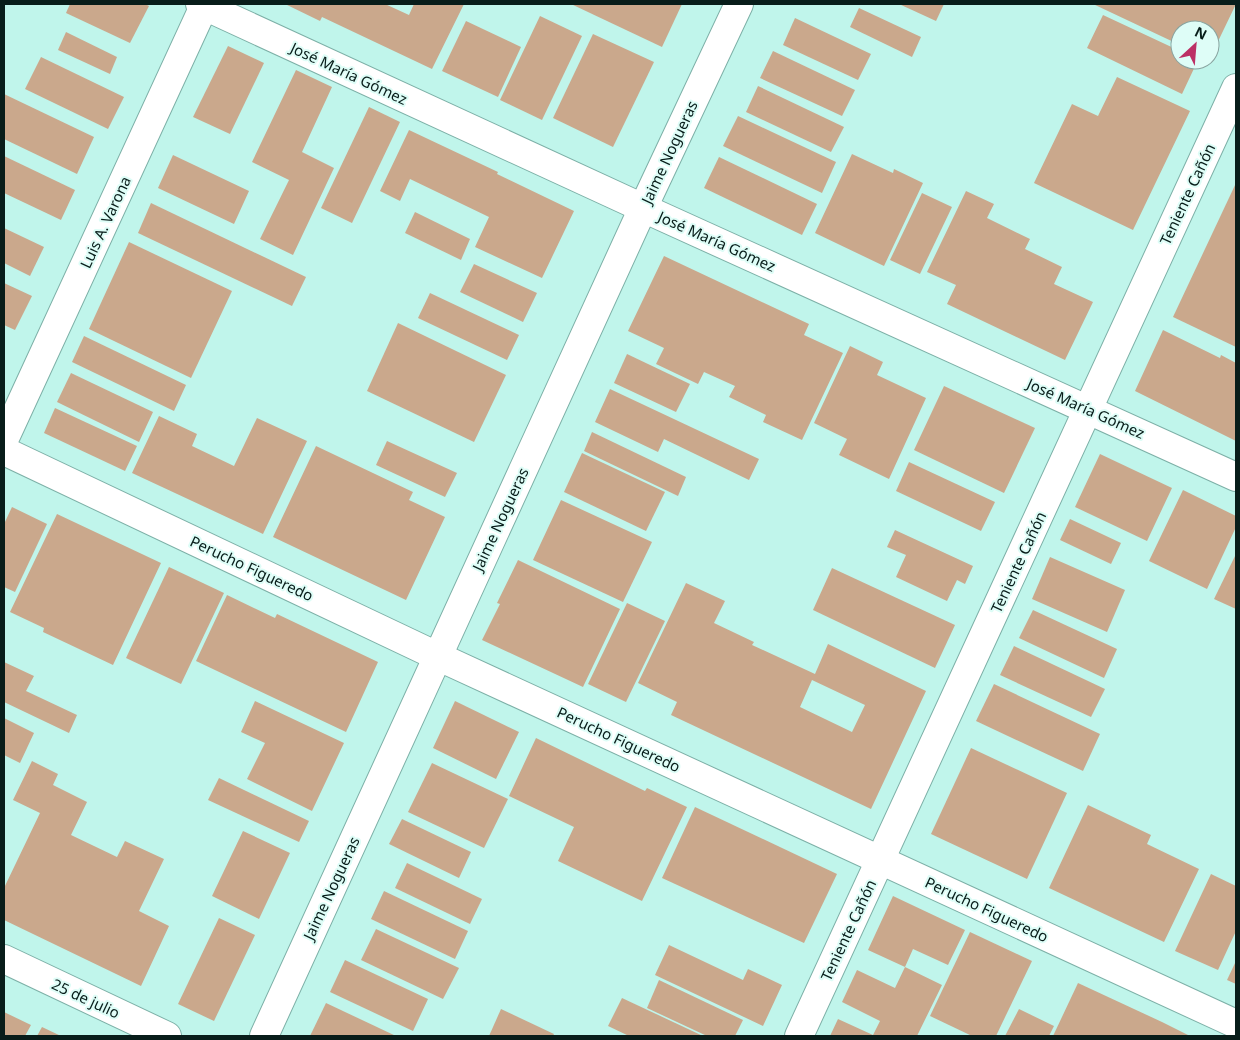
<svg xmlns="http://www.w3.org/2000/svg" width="1240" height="1040" font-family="'Noto Sans',sans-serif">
	<rect width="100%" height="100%" fill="#c0f5eb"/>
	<g fill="#caa88c" fill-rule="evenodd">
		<path d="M 70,4 L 145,4 L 149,6 L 130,43 L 66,13 Z"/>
		<path d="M 285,4 L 385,4 L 409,15 L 414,4 L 464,4 L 432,69 L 322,17 L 320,21 Z"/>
		<path d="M 571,4 L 682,4 L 662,47 Z"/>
		<path d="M 899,4 L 944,4 L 936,21 Z"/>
		<path d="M 1093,4 L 1236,4 L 1210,58 L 1210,30 L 1180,30 L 1180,45 Z"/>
		<path d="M 859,8 L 921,37 L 912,57 L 850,27 Z"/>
		<path d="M 1103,15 L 1180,51 L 1180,60 L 1198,60 L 1182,94 L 1087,48 Z"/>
		<path d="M 540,16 L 582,36 L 542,120 L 500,100 Z"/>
		<path d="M 795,18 L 871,54 L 858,80 L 783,45 Z"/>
		<path d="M 466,21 L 521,47 L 498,97 L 442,71 Z"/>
		<path d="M 66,32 L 117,57 L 110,74 L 58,50 Z"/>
		<path d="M 593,34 L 654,62 L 613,147 L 553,118 Z"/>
		<path d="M 228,46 L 264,63 L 230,134 L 193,117 Z"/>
		<path d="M 773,51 L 855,90 L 842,116 L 760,78 Z"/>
		<path d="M 41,57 L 124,97 L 108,129 L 25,89 Z"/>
		<path d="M 296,70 L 332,87 L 302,152 L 334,168 L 293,255 L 260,239 L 289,180 L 252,162 Z"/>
		<path d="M 1117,77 L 1190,111 L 1133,230 L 1034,183 L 1072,104 L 1098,116 Z"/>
		<path d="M 758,86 L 844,127 L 831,152 L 746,112 Z"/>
		<path d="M 4,94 L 94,137 L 77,174 L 4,139 Z"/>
		<path d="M 369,107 L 400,122 L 352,223 L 321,208 Z"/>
		<path d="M 738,116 L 836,162 L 822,193 L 723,146 Z"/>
		<path d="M 409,130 L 498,172 L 497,174 L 574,211 L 542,278 L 475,247 L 489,217 L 410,179 L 400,201 L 380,191 Z"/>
		<path d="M 852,154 L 893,173 L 894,169 L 923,183 L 884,266 L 815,233 Z"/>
		<path d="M 173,155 L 249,191 L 234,224 L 158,188 Z"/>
		<path d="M 4,156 L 75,190 L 61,220 L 4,193 Z"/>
		<path d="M 719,157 L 817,204 L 802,235 L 704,188 Z"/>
		<path d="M 1236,183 L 1236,347 L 1173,317 Z"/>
		<path d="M 966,191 L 994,204 L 987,218 L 1030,239 L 1025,249 L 1062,267 L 1054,284 L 1093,302 L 1065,360 L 947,304 L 956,285 L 927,272 Z"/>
		<path d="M 922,193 L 952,207 L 920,274 L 890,260 Z"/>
		<path d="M 151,203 L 306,277 L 292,306 L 138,233 Z"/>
		<path d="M 415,212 L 470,239 L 461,260 L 405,233 Z"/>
		<path d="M 4,228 L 44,247 L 30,276 L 4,263 Z"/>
		<path d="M 129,242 L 232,291 L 191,378 L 89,329 Z"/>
		<path d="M 664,256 L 809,324 L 804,335 L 843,353 L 802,440 L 763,422 L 766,415 L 729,397 L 735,386 L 704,372 L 698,384 L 656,364 L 664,348 L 628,331 Z"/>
		<path d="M 474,264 L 537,293 L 523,322 L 460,292 Z"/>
		<path d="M 4,283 L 32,296 L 15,330 L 4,325 Z"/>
		<path d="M 430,293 L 519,335 L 507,360 L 418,318 Z"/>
		<path d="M 398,323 L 506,375 L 474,442 L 367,391 Z"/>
		<path d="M 1163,330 L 1220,358 L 1221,355 L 1236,363 L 1236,441 L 1135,391 Z"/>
		<path d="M 84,336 L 186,385 L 174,411 L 72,362 Z"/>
		<path d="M 850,346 L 883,362 L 877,375 L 926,398 L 889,479 L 839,455 L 847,439 L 814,423 Z"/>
		<path d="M 627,354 L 690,384 L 676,412 L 614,383 Z"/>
		<path d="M 71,373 L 153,412 L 139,442 L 57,402 Z"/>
		<path d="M 944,386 L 1035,428 L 1004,493 L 914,450 Z"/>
		<path d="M 610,389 L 759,459 L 749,480 L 664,439 L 658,452 L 595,422 Z"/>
		<path d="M 55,408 L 137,446 L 125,471 L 44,433 Z"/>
		<path d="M 159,416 L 197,434 L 192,446 L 234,466 L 257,418 L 307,441 L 263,534 L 132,473 Z"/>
		<path d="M 592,432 L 686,477 L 678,496 L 584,451 Z"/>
		<path d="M 387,441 L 457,473 L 445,497 L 376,465 Z"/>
		<path d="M 316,446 L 413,492 L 409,500 L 445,517 L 406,600 L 273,537 Z"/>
		<path d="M 582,453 L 665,492 L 646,531 L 564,492 Z"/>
		<path d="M 1100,454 L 1172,488 L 1147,541 L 1075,507 Z"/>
		<path d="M 909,462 L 995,502 L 981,531 L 896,491 Z"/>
		<path d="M 1183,490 L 1236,516 L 1236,527 L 1207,589 L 1149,561 Z"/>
		<path d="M 561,500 L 652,542 L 623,602 L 533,560 Z"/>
		<path d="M 12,507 L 47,524 L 15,592 L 4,587 L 4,524 Z"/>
		<path d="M 57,514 L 161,563 L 113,665 L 43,632 L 44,628 L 10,612 Z"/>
		<path d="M 1070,519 L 1121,543 L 1111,564 L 1060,540 Z"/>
		<path d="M 895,530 L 973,566 L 965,584 L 957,580 L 947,601 L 896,577 L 906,555 L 887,547 Z"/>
		<path d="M 1236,554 L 1236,609 L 1214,599 Z"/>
		<path d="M 1050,557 L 1125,590 L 1107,632 L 1032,599 Z"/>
		<path d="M 518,560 L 620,609 L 583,687 L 482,640 L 500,604 L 497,603 Z"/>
		<path d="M 169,567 L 224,593 L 181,684 L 126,658 Z"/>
		<path d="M 832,568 L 955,625 L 935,668 L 813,610 Z"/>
		<path d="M 686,583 L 725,601 L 714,623 L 754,642 L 752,645 L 815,674 L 828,644 L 926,691 L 871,809 L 671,715 L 677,702 L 638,683 ZM 812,680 L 865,705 L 852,732 L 800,707 Z"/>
		<path d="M 227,595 L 275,618 L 277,614 L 378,662 L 346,732 L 196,661 Z"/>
		<path d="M 627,603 L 665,621 L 626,702 L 588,684 Z"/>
		<path d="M 1033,610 L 1117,649 L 1104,678 L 1019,638 Z"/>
		<path d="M 1014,646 L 1105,689 L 1091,717 L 1000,675 Z"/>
		<path d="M 4,662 L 34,676 L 26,691 L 77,715 L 69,733 L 4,702 Z"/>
		<path d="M 994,684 L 1100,734 L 1083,771 L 976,721 Z"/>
		<path d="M 255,701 L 344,743 L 312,811 L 247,779 L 265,743 L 241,732 Z"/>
		<path d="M 455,701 L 519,732 L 496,779 L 433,748 Z"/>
		<path d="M 4,718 L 34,733 L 20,763 L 4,755 Z"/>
		<path d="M 536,738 L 645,791 L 647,788 L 687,807 L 642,901 L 558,861 L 574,827 L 509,796 Z"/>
		<path d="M 971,748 L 1067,793 L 1027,879 L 931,834 Z"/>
		<path d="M 32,761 L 58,774 L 53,785 L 87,802 L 71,835 L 117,857 L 125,841 L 164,859 L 139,911 L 169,926 L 141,986 L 4,920 L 4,888 L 40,813 L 13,800 Z"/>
		<path d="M 432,763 L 508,799 L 484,848 L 408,812 Z"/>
		<path d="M 219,778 L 309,821 L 299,842 L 208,800 Z"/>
		<path d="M 1088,805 L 1151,835 L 1147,844 L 1199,869 L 1164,942 L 1049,888 Z"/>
		<path d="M 695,807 L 837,874 L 804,943 L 662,878 Z"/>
		<path d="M 402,819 L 471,852 L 459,878 L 389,844 Z"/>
		<path d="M 243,831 L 290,853 L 259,919 L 212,896 Z"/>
		<path d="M 407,863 L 482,899 L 470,924 L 395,888 Z"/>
		<path d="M 1211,874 L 1236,886 L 1236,931 L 1218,970 L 1175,951 Z"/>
		<path d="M 384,891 L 468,931 L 455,959 L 371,919 Z"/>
		<path d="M 893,896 L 965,930 L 948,965 L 913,949 L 905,967 L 942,985 L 917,1036 L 830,1036 L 838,1019 L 873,1035 L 880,1021 L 842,1002 L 857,970 L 895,988 L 905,967 L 868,950 Z"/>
		<path d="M 219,918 L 255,935 L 214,1021 L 178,1004 Z"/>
		<path d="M 376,929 L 459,968 L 443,999 L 361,960 Z"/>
		<path d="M 970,932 L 1032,961 L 996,1036 L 972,1036 L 930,1016 Z"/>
		<path d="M 669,945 L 743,980 L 748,969 L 782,985 L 763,1026 L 655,975 Z"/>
		<path d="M 345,960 L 428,999 L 413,1031 L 330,992 Z"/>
		<path d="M 1236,961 L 1236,984 L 1227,980 Z"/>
		<path d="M 659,980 L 743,1020 L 735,1036 L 707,1036 L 647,1008 Z"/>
		<path d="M 1078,983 L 1162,1022 L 1190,1036 L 1053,1036 Z"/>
		<path d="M 622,998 L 703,1036 L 629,1036 L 608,1026 Z"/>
		<path d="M 326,1003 L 396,1036 L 310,1036 Z"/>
		<path d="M 501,1009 L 554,1034 L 553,1036 L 489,1036 Z"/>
		<path d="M 1019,1009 L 1054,1026 L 1049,1036 L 1005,1036 Z"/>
		<path d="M 4,1012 L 31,1025 L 25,1036 L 4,1036 Z"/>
		<path d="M 42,1027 L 61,1036 L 37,1036 Z"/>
	</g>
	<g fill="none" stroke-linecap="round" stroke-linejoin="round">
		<g stroke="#7db0a7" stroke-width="30">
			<g id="minor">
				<path d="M 200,4 L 643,208 L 1236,477"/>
				<path d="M 4,440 L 205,4"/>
				<path d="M 4,451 L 437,656 L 1236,1024"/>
				<path d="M 4,959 L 167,1036"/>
				<path d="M 264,1036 L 643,208 L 739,4"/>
				<path d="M 799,1036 L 1236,88"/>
			</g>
		</g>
		<use href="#minor" stroke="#fff" stroke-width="28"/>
	</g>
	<g text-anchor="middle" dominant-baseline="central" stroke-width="4" stroke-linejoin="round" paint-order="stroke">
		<g font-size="15" fill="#081d1a" stroke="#defdf7">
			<text transform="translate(349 73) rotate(25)">José María Gómez</text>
			<text transform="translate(669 152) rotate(-65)">Jaime Nogueras</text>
			<text transform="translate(1187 194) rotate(-65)">Teniente Cañón</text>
			<text transform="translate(105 222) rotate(-65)">Luis A. Varona</text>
			<text transform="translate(717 241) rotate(24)">José María Gómez</text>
			<text transform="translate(1086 408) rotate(24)">José María Gómez</text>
			<text transform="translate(500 519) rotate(-65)">Jaime Nogueras</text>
			<text transform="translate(1018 562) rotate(-65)">Teniente Cañón</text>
			<text transform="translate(252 568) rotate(25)">Perucho Figueredo</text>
			<text transform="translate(619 739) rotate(25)">Perucho Figueredo</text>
			<text transform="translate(331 888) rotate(-65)">Jaime Nogueras</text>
			<text transform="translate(987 909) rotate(25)">Perucho Figueredo</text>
			<text transform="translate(848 930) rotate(-65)">Teniente Cañón</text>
			<text transform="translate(86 998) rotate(25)">25 de julio</text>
		</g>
	</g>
	<rect width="1240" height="1040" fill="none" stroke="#081d1a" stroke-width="10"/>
	<g transform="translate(1195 45) rotate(26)"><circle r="24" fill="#defdf7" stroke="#88a39f"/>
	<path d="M0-4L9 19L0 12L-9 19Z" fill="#bc3065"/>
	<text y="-8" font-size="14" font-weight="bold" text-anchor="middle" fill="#081d1a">N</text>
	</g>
</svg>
